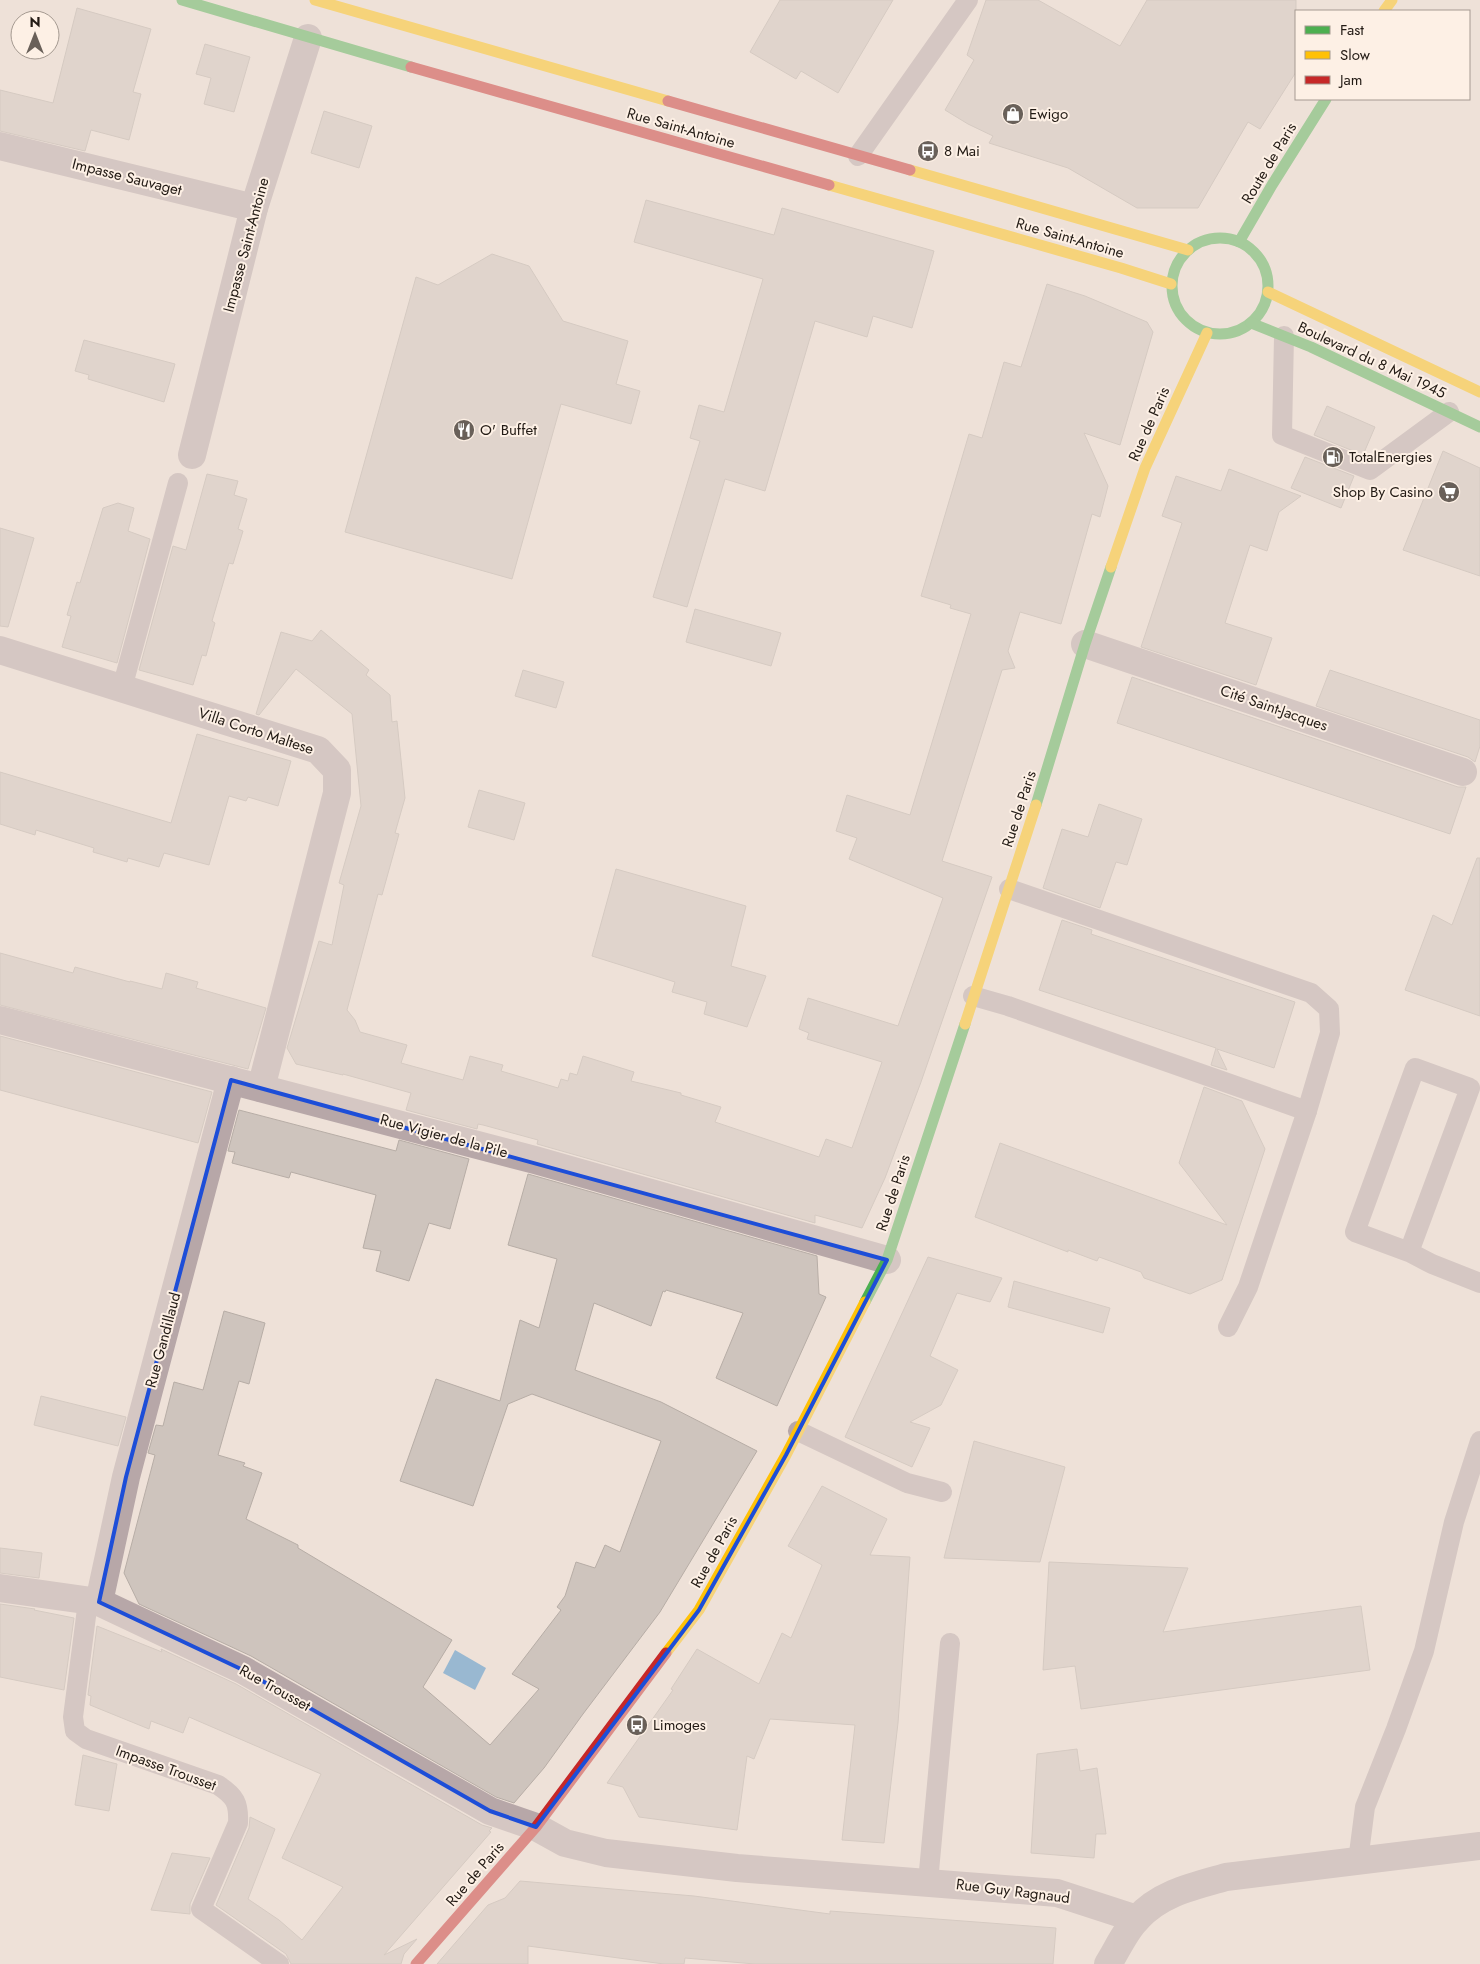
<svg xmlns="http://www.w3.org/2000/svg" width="1480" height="1964" font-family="Jost,sans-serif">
	<rect width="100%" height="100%" fill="#eee1d8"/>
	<path fill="#99b8d1" d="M 455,1650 L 486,1668 L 475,1690 L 443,1673 Z"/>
	<g fill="#cec4bd" stroke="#b7ada6">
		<path d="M 780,0 L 893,0 L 838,93 L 801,71 L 796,79 L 750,52 Z"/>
		<path d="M 986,0 L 1038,0 L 1120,46 L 1147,0 L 1296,0 L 1296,72 L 1260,129 L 1248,122 L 1198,208 L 1137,208 L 1068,168 L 989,143 L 993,136 L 968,124 L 945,110 L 974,60 L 967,55 Z"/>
		<path d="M 77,8 L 151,29 L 133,92 L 141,94 L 129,140 L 91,130 L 85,151 L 0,131 L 0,90 L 53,103 Z"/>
		<path d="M 205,44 L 250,57 L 234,112 L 204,104 L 211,78 L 196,74 Z"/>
		<path d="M 324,111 L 372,126 L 359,168 L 311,153 Z"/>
		<path d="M 646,200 L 774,235 L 782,208 L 934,251 L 912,328 L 873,316 L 867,337 L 815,321 L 765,491 L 725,479 L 687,607 L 653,597 L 700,441 L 690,438 L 699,405 L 724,412 L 763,279 L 634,242 Z"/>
		<path d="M 492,254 L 529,266 L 563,321 L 628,341 L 616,384 L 640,391 L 631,424 L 561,404 L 512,579 L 345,532 L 416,277 L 438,285 Z"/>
		<path d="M 1047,284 L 1085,296 L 1147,322 L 1153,332 L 1120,445 L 1084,433 L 1108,486 L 1100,517 L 1092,514 L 1061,624 L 1020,612 L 1008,651 L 1015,668 L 1002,670 L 942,861 L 992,877 L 921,1082 L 885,1178 L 862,1228 L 815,1215 L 815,1223 L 537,1144 L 538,1140 L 483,1125 L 478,1124 L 477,1129 L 406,1110 L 411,1093 L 343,1074 L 343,1075 L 296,1064 L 287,1048 L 319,941 L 332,945 L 344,885 L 339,883 L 361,806 L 352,714 L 296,669 L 259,715 L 256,714 L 281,632 L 312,641 L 321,630 L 369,670 L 366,675 L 390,695 L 392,722 L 397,721 L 405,798 L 395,833 L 399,834 L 382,895 L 378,894 L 347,1010 L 355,1020 L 360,1032 L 407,1045 L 401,1063 L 463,1080 L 470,1056 L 503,1065 L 501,1071 L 558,1088 L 561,1079 L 568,1081 L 570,1073 L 577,1075 L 583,1056 L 634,1072 L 631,1081 L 681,1093 L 681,1095 L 721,1107 L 715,1122 L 819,1157 L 826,1139 L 852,1148 L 882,1062 L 807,1039 L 809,1033 L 799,1029 L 808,998 L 898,1026 L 943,898 L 849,859 L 857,838 L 836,831 L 847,795 L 910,815 L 971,614 L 950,608 L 951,605 L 921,596 L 969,434 L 982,438 L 1004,362 L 1021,367 Z"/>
		<path d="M 84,340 L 175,364 L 164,402 L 88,379 L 89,375 L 75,371 Z"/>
		<path d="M 1327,406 L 1375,427 L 1363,455 L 1314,435 Z"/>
		<path d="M 1443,451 L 1480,468 L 1480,576 L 1403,550 Z"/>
		<path d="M 1305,457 L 1354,476 L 1341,508 L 1291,488 Z"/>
		<path d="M 1229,469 L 1301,496 L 1279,512 L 1267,551 L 1250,545 L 1225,623 L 1272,638 L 1256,685 L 1141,647 L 1182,523 L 1162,516 L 1176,476 L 1221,491 Z"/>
		<path d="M 207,474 L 238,481 L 234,495 L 247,499 L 238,529 L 243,531 L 233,564 L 229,563 L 212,621 L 215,623 L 206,656 L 202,655 L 193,685 L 139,670 L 173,546 L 186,550 Z"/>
		<path d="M 118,503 L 134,508 L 128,531 L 150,539 L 117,663 L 62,647 L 71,616 L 67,615 L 77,582 L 80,583 L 103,508 Z"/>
		<path d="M 0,528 L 34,538 L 8,627 L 0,626 Z"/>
		<path d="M 695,609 L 781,633 L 771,666 L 686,642 Z"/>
		<path d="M 523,670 L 564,682 L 556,708 L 515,696 Z"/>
		<path d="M 1330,670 L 1480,720 L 1480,746 L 1475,762 L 1468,757 L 1316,706 Z"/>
		<path d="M 1132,677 L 1458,787 L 1466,787 L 1450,834 L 1117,723 Z"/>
		<path d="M 197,734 L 291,761 L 278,806 L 248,797 L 246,801 L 229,796 L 209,865 L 164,853 L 159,867 L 128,858 L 127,862 L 93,852 L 94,848 L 36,830 L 35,835 L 0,824 L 0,772 L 171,823 Z"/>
		<path d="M 479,790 L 525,803 L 514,840 L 468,827 Z"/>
		<path d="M 1099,804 L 1142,819 L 1127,865 L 1116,862 L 1100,908 L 1043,888 L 1062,829 L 1088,837 Z"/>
		<path d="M 1477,858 L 1480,858 L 1480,1016 L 1405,990 L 1433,915 L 1452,925 Z"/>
		<path d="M 616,869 L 746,906 L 731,966 L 766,976 L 747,1027 L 704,1014 L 707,1002 L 672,992 L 675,982 L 592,956 Z"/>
		<path d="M 1062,920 L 1092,930 L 1091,934 L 1295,1002 L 1274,1068 L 1217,1049 L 1227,1070 L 1211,1065 L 1216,1048 L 1039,990 Z"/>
		<path d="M 0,953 L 73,973 L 75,967 L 130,982 L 130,981 L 162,989 L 166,973 L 198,982 L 196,988 L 266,1008 L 248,1069 L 0,1005 Z"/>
		<path d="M 0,1036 L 212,1092 L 198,1143 L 0,1090 Z"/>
		<path d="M 1204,1087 L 1242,1101 L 1265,1149 L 1222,1280 L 1190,1294 L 1144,1278 L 1141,1272 L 1099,1257 L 1097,1261 L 1068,1250 L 1068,1252 L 975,1217 L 1000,1143 L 1227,1225 L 1179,1163 Z"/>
		<path d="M 239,1110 L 396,1151 L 399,1140 L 469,1159 L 450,1229 L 429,1223 L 409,1281 L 376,1271 L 381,1251 L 363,1248 L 376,1195 L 291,1172 L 289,1178 L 232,1163 L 235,1152 L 228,1151 Z"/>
		<path d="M 528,1174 L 817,1256 L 819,1294 L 826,1297 L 777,1406 L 716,1378 L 743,1313 L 666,1290 L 665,1292 L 663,1291 L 651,1326 L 594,1303 L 575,1370 L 661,1402 L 757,1451 L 660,1612 L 583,1714 L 544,1768 L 514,1803 L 496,1797 L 251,1656 L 139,1604 L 124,1573 L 155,1455 L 148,1453 L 156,1425 L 163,1426 L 174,1382 L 203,1390 L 224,1311 L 265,1323 L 249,1384 L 239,1381 L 218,1455 L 245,1463 L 243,1466 L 262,1473 L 246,1519 L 298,1545 L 298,1548 L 452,1640 L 423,1687 L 490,1745 L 539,1689 L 512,1674 L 561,1610 L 557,1607 L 565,1596 L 576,1562 L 595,1568 L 605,1545 L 620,1552 L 661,1441 L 532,1394 L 508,1404 L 473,1506 L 400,1481 L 436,1379 L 500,1401 L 520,1320 L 539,1328 L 557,1259 L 508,1245 Z"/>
		<path d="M 928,1257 L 1002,1278 L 990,1302 L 957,1293 L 930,1356 L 958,1370 L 941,1405 L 910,1422 L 930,1428 L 912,1467 L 845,1437 Z"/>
		<path d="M 1014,1281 L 1110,1308 L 1103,1333 L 1008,1307 Z"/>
		<path d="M 41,1396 L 126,1417 L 118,1446 L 34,1425 Z"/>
		<path d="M 974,1441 L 1065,1467 L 1040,1562 L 944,1558 Z"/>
		<path d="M 822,1486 L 887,1519 L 870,1555 L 910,1557 L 898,1723 L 884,1843 L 842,1840 L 855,1725 L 770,1719 L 754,1759 L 747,1756 L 737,1830 L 639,1817 L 623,1787 L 607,1783 L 673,1690 L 671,1689 L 697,1649 L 759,1684 L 782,1633 L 791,1638 L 822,1565 L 788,1546 Z"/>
		<path d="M 0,1548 L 42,1553 L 39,1578 L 0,1573 Z"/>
		<path d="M 1049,1562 L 1188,1568 L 1163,1632 L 1361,1606 L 1370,1670 L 1081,1709 L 1075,1666 L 1043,1670 Z"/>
		<path d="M 0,1604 L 35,1609 L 34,1610 L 74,1618 L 64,1690 L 0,1677 Z"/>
		<path d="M 97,1626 L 162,1652 L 161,1649 L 236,1684 L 482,1825 L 492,1828 L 489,1831 L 491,1832 L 384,1955 L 417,1939 L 404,1954 L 401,1964 L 291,1964 L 286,1954 L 216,1905 L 249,1828 L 250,1817 L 275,1829 L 248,1899 L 279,1920 L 302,1940 L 343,1887 L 282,1858 L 321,1774 L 189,1717 L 183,1733 L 151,1721 L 149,1729 L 90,1705 L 91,1696 L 88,1695 Z"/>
		<path d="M 1077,1749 L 1080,1771 L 1097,1768 L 1106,1834 L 1096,1834 L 1094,1858 L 1031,1853 L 1037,1754 Z"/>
		<path d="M 83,1755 L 117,1764 L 109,1811 L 75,1805 Z"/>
		<path d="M 172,1853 L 210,1858 L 190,1904 L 190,1914 L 151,1910 Z"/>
		<path d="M 520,1881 L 694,1896 L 830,1914 L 830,1911 L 1056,1928 L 1053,1964 L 755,1964 L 685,1958 L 684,1964 L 664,1964 L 528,1946 L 528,1964 L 437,1964 L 488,1905 L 505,1898 Z"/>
	</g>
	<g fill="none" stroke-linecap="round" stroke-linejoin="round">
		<g stroke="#b7a7a8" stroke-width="20">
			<path d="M 858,156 L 968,0"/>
			<path d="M 1284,336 L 1282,435 L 1370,470 L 1449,412"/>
			<path d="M 122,688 L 178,483"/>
			<path d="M 1009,889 L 1311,993 L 1329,1009 L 1330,1033 L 1307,1111 L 1248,1287 L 1228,1327"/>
			<path d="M 973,996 L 1008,1006 L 1307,1111"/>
			<path d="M 1409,1252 L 1470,1088 L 1415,1068 L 1355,1232 L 1409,1252 L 1432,1264 L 1480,1283"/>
			<path d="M 798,1431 L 907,1483 L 942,1492"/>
			<path d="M 88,1601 L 73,1717 L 75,1731 L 86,1739 L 218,1785 C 235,1796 239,1803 238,1823 L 201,1909 L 279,1964"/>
			<path d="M 1358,1861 L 1365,1807 L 1396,1729 L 1424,1651 L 1454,1522 L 1480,1441"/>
			<path d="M 928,1882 L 950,1643"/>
		</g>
		<g stroke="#b7a7a8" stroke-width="28">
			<path d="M 0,146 L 254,208"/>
			<path d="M 192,455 L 254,208 L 308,38"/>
			<path d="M 1085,644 L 1463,772"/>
			<path d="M 0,650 L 318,750 L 337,770 L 337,793 L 261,1088"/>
			<path d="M 0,1020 L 535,1160 L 887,1260"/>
			<path d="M 0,1588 L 99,1602 L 243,1670 L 490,1811 L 536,1827 L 565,1843 L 606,1853 L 737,1868 L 1057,1893 L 1137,1919"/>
			<path d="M 99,1602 L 126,1477 L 231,1080"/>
			<path d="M 1108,1964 C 1117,1950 1125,1931 1137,1919 C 1160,1893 1194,1886 1226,1877 L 1480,1846"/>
		</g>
		<g stroke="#4caf50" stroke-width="11">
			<path d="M 182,0 L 411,67"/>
			<circle cx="1220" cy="286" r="48"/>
			<path d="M 1239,242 L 1272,185 L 1326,99"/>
			<path d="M 1251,323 L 1311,347 L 1480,427"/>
			<path d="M 1036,805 L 1085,644 L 1111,567"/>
			<path d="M 865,1302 L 887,1260 L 965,1024"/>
		</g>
		<g stroke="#ffc107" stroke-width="11">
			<path d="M 315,0 L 668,101"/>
			<path d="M 1384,11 L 1392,0"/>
			<path d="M 910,170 L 1188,250"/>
			<path d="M 829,185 L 1121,268 L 1171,284"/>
			<path d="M 1268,292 L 1480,392"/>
			<path d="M 1111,567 L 1145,468 L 1207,333"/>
			<path d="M 965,1024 L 1036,805"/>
			<path d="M 666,1653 L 699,1610 L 786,1455 L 865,1302"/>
		</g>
		<g stroke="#c62828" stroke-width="11">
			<path d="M 411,67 L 829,185"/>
			<path d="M 668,101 L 910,170"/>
			<path d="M 416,1964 L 536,1827 L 666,1653"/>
		</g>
	</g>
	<path d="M0 0H1480V1964H0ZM 231,1080 L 887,1260 L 786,1455 L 699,1610 L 536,1827 L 490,1811 L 243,1670 L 99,1602 L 126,1477 Z" fill="#eee1d8" fill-opacity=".55" fill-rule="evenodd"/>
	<path fill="none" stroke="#1d4ed8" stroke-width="4" stroke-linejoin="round" d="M 231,1080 L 887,1260 L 786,1455 L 699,1610 L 536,1827 L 490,1811 L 243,1670 L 99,1602 L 126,1477 Z"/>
	<defs>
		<g id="shop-disc" transform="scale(1.125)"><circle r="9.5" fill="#696059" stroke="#fdf0e5"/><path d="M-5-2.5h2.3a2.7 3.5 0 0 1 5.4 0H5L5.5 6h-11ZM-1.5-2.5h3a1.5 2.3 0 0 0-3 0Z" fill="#fff"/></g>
		<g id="bus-disc" transform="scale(1.125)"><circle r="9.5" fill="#696059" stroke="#fdf0e5"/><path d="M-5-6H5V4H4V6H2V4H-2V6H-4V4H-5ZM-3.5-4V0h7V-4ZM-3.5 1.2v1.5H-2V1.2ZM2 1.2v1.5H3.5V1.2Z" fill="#fff"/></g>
		<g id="restaurant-disc" transform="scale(1.125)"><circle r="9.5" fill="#696059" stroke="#fdf0e5"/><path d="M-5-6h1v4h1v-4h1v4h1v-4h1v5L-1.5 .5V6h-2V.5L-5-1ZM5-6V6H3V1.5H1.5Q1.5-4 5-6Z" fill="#fff"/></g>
		<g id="fuel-disc" transform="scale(1.125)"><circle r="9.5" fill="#696059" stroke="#fdf0e5"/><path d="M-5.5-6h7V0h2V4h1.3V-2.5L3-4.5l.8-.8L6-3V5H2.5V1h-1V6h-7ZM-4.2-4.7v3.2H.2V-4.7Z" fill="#fff"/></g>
		<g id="supermarket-disc" transform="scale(1.125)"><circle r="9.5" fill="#696059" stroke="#fdf0e5"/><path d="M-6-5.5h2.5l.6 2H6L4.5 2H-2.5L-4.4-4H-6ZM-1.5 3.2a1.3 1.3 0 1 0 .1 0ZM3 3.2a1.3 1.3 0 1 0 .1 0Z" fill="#fff"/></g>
	</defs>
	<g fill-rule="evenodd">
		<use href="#shop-disc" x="1013" y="114"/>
		<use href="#bus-disc" x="928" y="151"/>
		<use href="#restaurant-disc" x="464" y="430"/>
		<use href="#fuel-disc" x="1333" y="457"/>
		<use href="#supermarket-disc" x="1449" y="492"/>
		<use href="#bus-disc" x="637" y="1725"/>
	</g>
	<g text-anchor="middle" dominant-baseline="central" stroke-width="4" stroke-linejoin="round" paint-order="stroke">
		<g font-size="15" fill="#221a14" stroke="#fdf0e5" text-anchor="start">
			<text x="1029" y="114">Ewigo</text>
			<text x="944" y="151">8 Mai</text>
			<text x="480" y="430">O' Buffet</text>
			<text x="1349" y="457">TotalEnergies</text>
			<text x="1433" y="492" text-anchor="end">Shop By Casino</text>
			<text x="653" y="1725">Limoges</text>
		</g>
		<g font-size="15" fill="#221a14" stroke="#fdf0e5">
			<text transform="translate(681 128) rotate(16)">Rue Saint-Antoine</text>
			<text transform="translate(1269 163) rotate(-59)">Route de Paris</text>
			<text transform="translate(127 177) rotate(14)">Impasse Sauvaget</text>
			<text transform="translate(1070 238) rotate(16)">Rue Saint-Antoine</text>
			<text transform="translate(246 245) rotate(-75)">Impasse Saint-Antoine</text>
			<text transform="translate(1372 360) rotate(25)">Boulevard du 8 Mai 1945</text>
			<text transform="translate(1149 424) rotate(-66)">Rue de Paris</text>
			<text transform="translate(1274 708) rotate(19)">Cité Saint-Jacques</text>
			<text transform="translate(256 731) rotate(18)">Villa Corto Maltese</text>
			<text transform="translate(1019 809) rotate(-72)">Rue de Paris</text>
			<text transform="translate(444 1136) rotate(15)">Rue Vigier de la Pile</text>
			<text transform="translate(893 1193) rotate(-72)">Rue de Paris</text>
			<text transform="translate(163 1340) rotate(-75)">Rue Gandillaud</text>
			<text transform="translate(714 1552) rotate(-61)">Rue de Paris</text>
			<text transform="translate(275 1688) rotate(29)">Rue Trousset</text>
			<text transform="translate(166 1768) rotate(20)">Impasse Trousset</text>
			<text transform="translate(475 1874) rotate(-49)">Rue de Paris</text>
			<text transform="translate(1013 1891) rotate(7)">Rue Guy Ragnaud</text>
		</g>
	</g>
	<rect x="1295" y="10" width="175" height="90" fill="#fdf0e5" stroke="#a59a91"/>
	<rect x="1305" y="26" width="25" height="8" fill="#4caf50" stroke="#a59a91"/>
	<text x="1340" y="35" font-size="15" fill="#221a14">Fast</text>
	<rect x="1305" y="51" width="25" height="8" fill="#ffc107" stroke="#a59a91"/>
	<text x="1340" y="60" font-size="15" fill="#221a14">Slow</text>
	<rect x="1305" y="76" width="25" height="8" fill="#c62828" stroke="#a59a91"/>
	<text x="1340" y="85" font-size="15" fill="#221a14">Jam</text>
	<g transform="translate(35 35)"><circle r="24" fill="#fdf0e5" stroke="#a59a91"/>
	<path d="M0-4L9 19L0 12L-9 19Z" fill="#696059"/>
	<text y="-8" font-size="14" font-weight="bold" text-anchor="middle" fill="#221a14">N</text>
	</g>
</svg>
